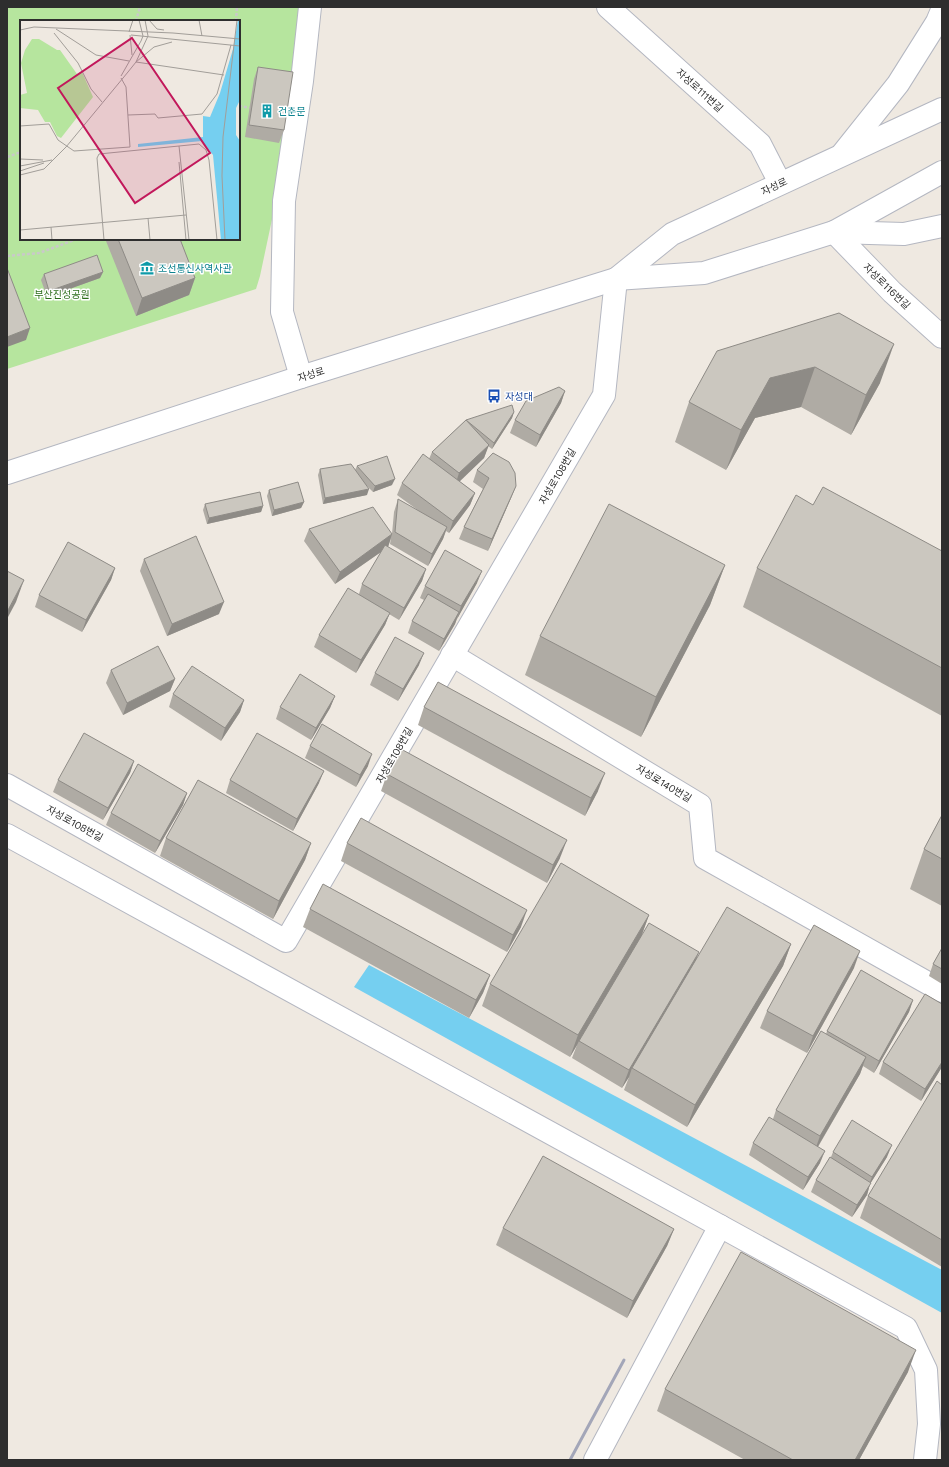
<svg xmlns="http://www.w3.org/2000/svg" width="949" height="1467" font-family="Commissioner,'Noto Sans KR',sans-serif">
	<rect width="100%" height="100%" fill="#efe9e1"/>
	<path fill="#b6e59e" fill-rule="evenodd" d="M 7,7 L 306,7 L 285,158 L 260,276 L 256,289 L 7,369 ZM 21,21 L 239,21 L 239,239 L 21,239 Z"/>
	<path fill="#75cff0" d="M 369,965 L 942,1270 L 942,1313 L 354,987 Z"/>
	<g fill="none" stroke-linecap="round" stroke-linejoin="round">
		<g stroke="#b4b7c1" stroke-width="24">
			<g id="minor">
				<path d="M 608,7 L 760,144 L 780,183"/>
				<path d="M 834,232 L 892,292 L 942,337"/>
				<path d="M 301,377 L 282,312 L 284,201 L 302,81 L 310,7"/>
				<path d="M 452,655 L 700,805 L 705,858 L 942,991"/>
				<path d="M 7,785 L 286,941 L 604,395 L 616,279"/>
				<path d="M 7,835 L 906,1328 L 926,1370 L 929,1424 L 925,1460"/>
				<path d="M 595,1460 L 720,1226"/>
			</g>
		</g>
		<g stroke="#b4b7c1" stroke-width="24">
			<g id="secondary">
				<path d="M 843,153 L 898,84 L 937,22 L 942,10"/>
				<path d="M 835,232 L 904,234 L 942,226"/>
				<path d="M 616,279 L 672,234 L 942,109"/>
				<path d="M 7,473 L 301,377 L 616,279 L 704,273 L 834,232 L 942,172"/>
			</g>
		</g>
		<g stroke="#c9c9c9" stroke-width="2.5" stroke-dasharray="3 2" stroke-linecap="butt">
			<path d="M 136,21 L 140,7"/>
			<path d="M 236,21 L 237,7"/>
			<path d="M 239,106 L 251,108"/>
			<path d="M 7,157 L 21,152"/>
			<path d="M 7,256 L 39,253 L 77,239"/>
		</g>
		<use href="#minor" stroke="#fff" stroke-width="22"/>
		<use href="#secondary" stroke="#fff" stroke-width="22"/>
		<path stroke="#a3a6b8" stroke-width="3" d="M 570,1460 L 624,1360"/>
	</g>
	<g fill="#afaba4">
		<path d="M 258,67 L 284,130 L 279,143 L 245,137 L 254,79 Z"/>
		<path d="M 107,239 L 180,239 L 195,278 L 189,295 L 136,316 L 106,241 Z"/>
		<path d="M 103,272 L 100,278 L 47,297 L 41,280 L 44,274 Z"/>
		<path d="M 839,313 L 880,383 L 851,435 L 801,407 L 755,418 L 726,470 L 675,442 L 689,402 Z"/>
		<path d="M 565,391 L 561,403 L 536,447 L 510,433 L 515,420 Z"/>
		<path d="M 514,412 L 512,418 L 492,449 L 488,446 L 484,458 L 459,481 L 475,493 L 470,505 L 449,533 L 446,531 L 443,539 L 428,566 L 390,544 L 391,538 L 388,547 L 426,569 L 422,581 L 399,620 L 389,614 L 385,625 L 356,673 L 314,647 L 319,635 L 359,594 L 362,584 L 381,552 L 335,584 L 304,541 L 309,529 L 392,534 L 394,512 L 398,499 L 419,511 L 397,495 L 402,483 L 429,459 L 432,452 L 466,420 Z"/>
		<path d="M 357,466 L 392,485 L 373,492 L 365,484 L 367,495 L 323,504 L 318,475 L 320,469 L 355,470 Z"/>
		<path d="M 477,470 L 516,486 L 511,498 L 488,551 L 459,539 L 464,527 L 483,489 L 473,482 Z"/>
		<path d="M 269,490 L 304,502 L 301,508 L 272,516 L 267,496 Z"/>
		<path d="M 205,504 L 263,506 L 261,512 L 207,524 L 203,510 Z"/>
		<path d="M 813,505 L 942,551 L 942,716 L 743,607 L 757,568 Z"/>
		<path d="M 144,559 L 219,614 L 167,636 L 140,571 Z"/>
		<path d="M 725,565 L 710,605 L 641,737 L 525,675 L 540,636 Z"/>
		<path d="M 115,568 L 111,580 L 82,632 L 35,607 L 39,595 Z"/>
		<path d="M 477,583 L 457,619 L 455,624 L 439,651 L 408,633 L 412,621 L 424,600 L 420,598 L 425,586 Z"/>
		<path d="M 419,665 L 398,701 L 370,685 L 375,673 Z"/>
		<path d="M 111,670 L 175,679 L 170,691 L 123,715 L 106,683 Z"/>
		<path d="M 173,694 L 244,700 L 240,712 L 221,741 L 169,707 Z"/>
		<path d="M 335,696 L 330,708 L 311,740 L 276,719 L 280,707 Z"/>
		<path d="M 424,707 L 598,791 L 585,816 L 418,725 Z"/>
		<path d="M 310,746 L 368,766 L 356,787 L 305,758 Z"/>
		<path d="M 134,761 L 130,773 L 103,820 L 53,792 L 58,780 Z"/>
		<path d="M 387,774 L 560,858 L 547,883 L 381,791 Z"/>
		<path d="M 230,780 L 319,783 L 293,831 L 226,793 Z"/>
		<path d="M 187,793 L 183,805 L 155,853 L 106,825 L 111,813 Z"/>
		<path d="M 942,815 L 942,906 L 910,889 L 924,849 Z"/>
		<path d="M 166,838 L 311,843 L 305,860 L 273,919 L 160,856 Z"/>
		<path d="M 347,843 L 521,927 L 507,952 L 341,861 Z"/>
		<path d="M 310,909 L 490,975 L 483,993 L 469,1018 L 303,927 Z"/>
		<path d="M 649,915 L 641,937 L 697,958 L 791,944 L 783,966 L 687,1127 L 624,1090 L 629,1077 L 622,1088 L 572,1058 L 577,1045 L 570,1057 L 482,1006 L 490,984 Z"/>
		<path d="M 942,948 L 942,984 L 929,976 L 933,964 Z"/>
		<path d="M 854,968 L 807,1053 L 760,1028 L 767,1011 Z"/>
		<path d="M 913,1000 L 909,1012 L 874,1073 L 863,1066 L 860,1074 L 818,1147 L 820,1163 L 803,1190 L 749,1155 L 753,1143 L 773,1119 L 776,1110 L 826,1034 L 827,1031 Z"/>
		<path d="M 942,1004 L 942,1067 L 921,1101 L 879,1074 L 883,1062 Z"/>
		<path d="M 942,1085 L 942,1267 L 860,1218 L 868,1196 Z"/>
		<path d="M 833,1152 L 887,1157 L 870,1184 L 867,1195 L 852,1217 L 811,1192 L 816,1180 L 831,1157 Z"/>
		<path d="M 503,1228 L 674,1229 L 667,1246 L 627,1318 L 496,1245 Z"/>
		<path d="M 908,1372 L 859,1460 L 745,1460 L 657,1411 L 665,1389 Z"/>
	</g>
	<g fill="#8e8b86">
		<path d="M 103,272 L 100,278 L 47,297 L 49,291 Z"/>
		<path d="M 195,278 L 189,295 L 136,316 L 142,298 Z"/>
		<path d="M 30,328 L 26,340 L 7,347 L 7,337 Z"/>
		<path d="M 894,344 L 880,383 L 851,435 L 866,395 Z"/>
		<path d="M 815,367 L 801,407 L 755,418 L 726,470 L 741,430 L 770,378 Z"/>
		<path d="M 565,391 L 561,403 L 536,447 L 540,435 Z"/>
		<path d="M 514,412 L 512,418 L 492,449 L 494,443 Z"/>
		<path d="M 489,445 L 484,458 L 455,486 L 459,473 Z"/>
		<path d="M 395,479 L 392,485 L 373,492 L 375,486 Z"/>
		<path d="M 516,486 L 511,498 L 488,551 L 492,539 Z"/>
		<path d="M 369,489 L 367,495 L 323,504 L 325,498 Z"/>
		<path d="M 475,493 L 470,505 L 449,533 L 453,521 Z"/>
		<path d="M 304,502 L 301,508 L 272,516 L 274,510 Z"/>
		<path d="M 263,506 L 261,512 L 207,524 L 209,518 Z"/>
		<path d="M 447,527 L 443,539 L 428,566 L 432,554 Z"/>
		<path d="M 392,534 L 388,547 L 335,584 L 340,572 Z"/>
		<path d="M 725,565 L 710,605 L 641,737 L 656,697 Z"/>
		<path d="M 115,568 L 111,580 L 82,632 L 86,620 Z"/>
		<path d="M 426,569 L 422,581 L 399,620 L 404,608 Z"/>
		<path d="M 482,571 L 477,583 L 457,619 L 461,606 Z"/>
		<path d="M 24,580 L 16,602 L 7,619 L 7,612 Z"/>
		<path d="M 224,602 L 219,614 L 167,636 L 172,624 Z"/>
		<path d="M 459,612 L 455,624 L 439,651 L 444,639 Z"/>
		<path d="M 390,613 L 385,625 L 356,673 L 361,660 Z"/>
		<path d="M 424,653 L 419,665 L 398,701 L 403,689 Z"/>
		<path d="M 175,679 L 170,691 L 123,715 L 127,703 Z"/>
		<path d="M 335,696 L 330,708 L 311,740 L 316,728 Z"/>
		<path d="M 244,700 L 240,712 L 221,741 L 225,728 Z"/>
		<path d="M 372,754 L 368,766 L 356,787 L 360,775 Z"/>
		<path d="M 134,761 L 130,773 L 103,820 L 108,808 Z"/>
		<path d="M 324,771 L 319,783 L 293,831 L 297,819 Z"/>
		<path d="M 605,773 L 598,791 L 585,816 L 591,798 Z"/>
		<path d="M 187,793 L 183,805 L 155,853 L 160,841 Z"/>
		<path d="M 567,840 L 560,858 L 547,883 L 553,865 Z"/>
		<path d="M 311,843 L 305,860 L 273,919 L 279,901 Z"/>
		<path d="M 527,910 L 521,927 L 507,952 L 513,935 Z"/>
		<path d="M 649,915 L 641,937 L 579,1041 L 577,1045 L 570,1057 L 578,1035 Z"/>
		<path d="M 791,944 L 783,966 L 687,1127 L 695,1105 Z"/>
		<path d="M 860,951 L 854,968 L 807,1053 L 813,1036 Z"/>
		<path d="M 699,952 L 692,970 L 632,1068 L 629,1077 L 622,1088 L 629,1070 Z"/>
		<path d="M 490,975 L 483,993 L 469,1018 L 476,1000 Z"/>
		<path d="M 913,1000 L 909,1012 L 874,1073 L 879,1061 Z"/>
		<path d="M 866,1057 L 860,1074 L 814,1153 L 820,1136 Z"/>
		<path d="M 942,1062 L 942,1067 L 921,1101 L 925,1089 Z"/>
		<path d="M 892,1145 L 887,1157 L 870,1184 L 867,1195 L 852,1217 L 857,1205 L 868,1187 L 872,1177 Z"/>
		<path d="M 825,1151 L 820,1163 L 803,1190 L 808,1177 Z"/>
		<path d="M 674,1229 L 667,1246 L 627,1318 L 633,1301 Z"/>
		<path d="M 916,1350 L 908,1372 L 859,1460 L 855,1460 Z"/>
	</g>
	<g fill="#cbc7bf" stroke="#8e8b86">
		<path d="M 258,67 L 293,72 L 284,130 L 249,125 Z"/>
		<path d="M 118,239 L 180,239 L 195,278 L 142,298 Z"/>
		<path d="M 97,255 L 103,272 L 49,291 L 44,274 Z"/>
		<path d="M 7,268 L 30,328 L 7,337 Z"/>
		<path d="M 839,313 L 894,344 L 866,395 L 815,367 L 770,378 L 741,430 L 689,402 L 717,351 Z"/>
		<path d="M 559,387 L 565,391 L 540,435 L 515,420 L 526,401 Z"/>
		<path d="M 512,405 L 514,412 L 494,443 L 466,420 Z"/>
		<path d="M 466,420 L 489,445 L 459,473 L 432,452 Z"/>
		<path d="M 493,453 L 509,462 L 515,473 L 516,486 L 492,539 L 464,527 L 489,478 L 477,470 Z"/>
		<path d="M 423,454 L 475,493 L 453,521 L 402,483 Z"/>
		<path d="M 387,456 L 395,479 L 375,486 L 357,466 Z"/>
		<path d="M 351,464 L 369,489 L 325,498 L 320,469 Z"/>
		<path d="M 298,482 L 304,502 L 274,510 L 269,490 Z"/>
		<path d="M 823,487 L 942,551 L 942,668 L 757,568 L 796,495 L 813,505 Z"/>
		<path d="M 260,492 L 263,506 L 209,518 L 205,504 Z"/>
		<path d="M 398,499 L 447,527 L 432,554 L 395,532 Z"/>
		<path d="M 609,504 L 725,565 L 656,697 L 540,636 Z"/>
		<path d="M 373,507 L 392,534 L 340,572 L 309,529 Z"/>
		<path d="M 196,536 L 224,602 L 172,624 L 144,559 Z"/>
		<path d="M 68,542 L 115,568 L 86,620 L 39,595 Z"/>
		<path d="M 385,545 L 426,569 L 404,608 L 362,584 Z"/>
		<path d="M 445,550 L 482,571 L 461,606 L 425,586 Z"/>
		<path d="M 7,571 L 24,580 L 7,612 Z"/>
		<path d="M 348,588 L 390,613 L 361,660 L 319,635 Z"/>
		<path d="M 428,594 L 459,612 L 444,639 L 412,621 Z"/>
		<path d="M 395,637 L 424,653 L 403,689 L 375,673 Z"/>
		<path d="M 158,646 L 175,679 L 127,703 L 111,670 Z"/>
		<path d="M 192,666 L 244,700 L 225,728 L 173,694 Z"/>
		<path d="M 300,674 L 335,696 L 316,728 L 280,707 Z"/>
		<path d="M 438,682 L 605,773 L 591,798 L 424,707 Z"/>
		<path d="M 322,724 L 372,754 L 360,775 L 310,746 Z"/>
		<path d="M 84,733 L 134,761 L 108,808 L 58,780 Z"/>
		<path d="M 257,733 L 324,771 L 297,819 L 230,780 Z"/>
		<path d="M 401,749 L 567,840 L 553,865 L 387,774 Z"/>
		<path d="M 138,764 L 187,793 L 160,841 L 111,813 Z"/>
		<path d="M 198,780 L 311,843 L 279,901 L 166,838 Z"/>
		<path d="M 942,815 L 942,859 L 924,849 Z"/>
		<path d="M 361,818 L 527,910 L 513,935 L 347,843 Z"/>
		<path d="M 561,863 L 649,915 L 578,1035 L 490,984 Z"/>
		<path d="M 323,884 L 490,975 L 476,1000 L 310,909 Z"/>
		<path d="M 727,907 L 791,944 L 695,1105 L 632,1068 Z"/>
		<path d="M 649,923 L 699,952 L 629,1070 L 579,1041 Z"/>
		<path d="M 814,925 L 860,951 L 813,1036 L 767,1011 Z"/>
		<path d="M 942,948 L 942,969 L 933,964 Z"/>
		<path d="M 861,970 L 913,1000 L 879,1061 L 827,1031 Z"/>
		<path d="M 925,994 L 942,1004 L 942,1062 L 925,1089 L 883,1062 Z"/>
		<path d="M 821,1031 L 866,1057 L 820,1136 L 776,1110 Z"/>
		<path d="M 937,1081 L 942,1085 L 942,1240 L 868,1196 Z"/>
		<path d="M 769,1117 L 825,1151 L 808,1177 L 753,1143 Z"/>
		<path d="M 852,1120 L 892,1145 L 872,1177 L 833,1152 Z"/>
		<path d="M 543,1156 L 674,1229 L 633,1301 L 503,1228 Z"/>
		<path d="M 830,1157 L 871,1183 L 857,1205 L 816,1180 Z"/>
		<path d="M 741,1252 L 916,1350 L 855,1460 L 793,1460 L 665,1389 Z"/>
	</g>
	<defs>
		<g id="building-bare" transform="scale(1.08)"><path d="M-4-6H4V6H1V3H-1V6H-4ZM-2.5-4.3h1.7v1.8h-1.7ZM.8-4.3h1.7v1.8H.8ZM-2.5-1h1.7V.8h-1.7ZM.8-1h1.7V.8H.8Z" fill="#0f9aa8" stroke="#fff" stroke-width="2.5" paint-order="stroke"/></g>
		<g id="museum-bare" transform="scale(1.08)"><path d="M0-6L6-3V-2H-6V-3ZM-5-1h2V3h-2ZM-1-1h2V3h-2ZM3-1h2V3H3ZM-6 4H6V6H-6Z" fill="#0f9aa8" stroke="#fff" stroke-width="2.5" paint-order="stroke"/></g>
		<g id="bus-bare" transform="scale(1.08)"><path d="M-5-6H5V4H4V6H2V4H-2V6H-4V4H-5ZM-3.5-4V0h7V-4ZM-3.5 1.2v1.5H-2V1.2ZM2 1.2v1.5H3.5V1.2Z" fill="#1a4fb4" stroke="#fff" stroke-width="2.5" paint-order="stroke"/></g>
	</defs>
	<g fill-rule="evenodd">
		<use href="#building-bare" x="267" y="111"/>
		<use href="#museum-bare" x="147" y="268"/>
		<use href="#bus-bare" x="494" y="396"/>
	</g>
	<g text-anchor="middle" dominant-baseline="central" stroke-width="3" stroke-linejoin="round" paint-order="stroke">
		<g font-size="10" fill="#2e2e2e" stroke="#fff">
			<text transform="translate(700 90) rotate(42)">자성로111번길</text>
			<text transform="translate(774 186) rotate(-25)">자성로</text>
			<text transform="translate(887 286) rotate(44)">자성로116번길</text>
			<text transform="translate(311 374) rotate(-18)">자성로</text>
			<text transform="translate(557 476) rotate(-60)">자성로108번길</text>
			<text transform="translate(394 755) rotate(-60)">자성로108번길</text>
			<text transform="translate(664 783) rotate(31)">자성로140번길</text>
			<text transform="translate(75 823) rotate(29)">자성로108번길</text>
		</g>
		<g font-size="10" fill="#0d838f" stroke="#fff" text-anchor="start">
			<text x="278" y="111">건춘문</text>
			<text x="158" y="268">조선통신사역사관</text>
		</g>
		<g font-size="10" fill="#2c6e1b" stroke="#fff">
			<text x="62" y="294">부산진성공원</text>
		</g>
		<g font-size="10" fill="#164399" stroke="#fff" text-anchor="start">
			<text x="505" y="396">자성대</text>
		</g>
	</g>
	<g transform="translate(20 20)">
		<rect width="220" height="220" fill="#efe9e1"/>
		<path d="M 12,19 L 19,19 L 37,30 L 40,30 L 57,54 L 62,52 L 73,77 L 41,118 L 37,116 L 30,102 L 25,102 L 18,90 L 0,88 L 0,75 L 7,73 L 1,43 L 5,30 Z" fill="#b6e59e"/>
		<path d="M 218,0 L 220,0 L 220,80 L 216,88 L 216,115 L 220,121 L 220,220 L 201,220 L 193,135 L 182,121 L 118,127 L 118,124 L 183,117 L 183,96 L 190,97 L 200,73 L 213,29 Z" fill="#75cff0"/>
		<path fill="none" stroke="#a29e99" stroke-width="1" d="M 129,0 L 137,9 L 144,10M 179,0 L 182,16M 36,9 L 76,35 L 109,41M 0,10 L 14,7 L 153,13 L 220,19M 109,12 L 113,0M 34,13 L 58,43 L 71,69 L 82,82M 110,15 L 112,35M 111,15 L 220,26M 116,42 L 204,55M 116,42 L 134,27 L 152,22M 101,56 L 121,21 L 123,16 L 119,0M 108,95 L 135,94 L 138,98 L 182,94 L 197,74 L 211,25M 0,106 L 29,104 L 38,120 L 54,131 L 110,127 L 106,67 L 101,58M 159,126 L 169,220M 0,139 L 23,140M 159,142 L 166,220M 0,146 L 32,140M 0,151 L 24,143M 0,155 L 24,149 L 46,127 L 108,52 L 116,42 L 128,16 L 125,0M 128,198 L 130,220M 31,207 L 32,220M 0,210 L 166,195M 84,220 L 77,138 L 79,134 L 179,124 L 186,130 L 189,140 L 197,220M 205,220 L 202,156 L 203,117 L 217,0"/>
		<path fill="#c2185b" fill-opacity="0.15" stroke="#c2185b" stroke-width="2" d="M 112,18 L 190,133 L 115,183 L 38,68 Z"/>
		<rect width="220" height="220" fill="none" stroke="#2e2e2e" stroke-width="2"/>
	</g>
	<rect width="949" height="1467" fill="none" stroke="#2e2e2e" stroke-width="16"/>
</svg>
